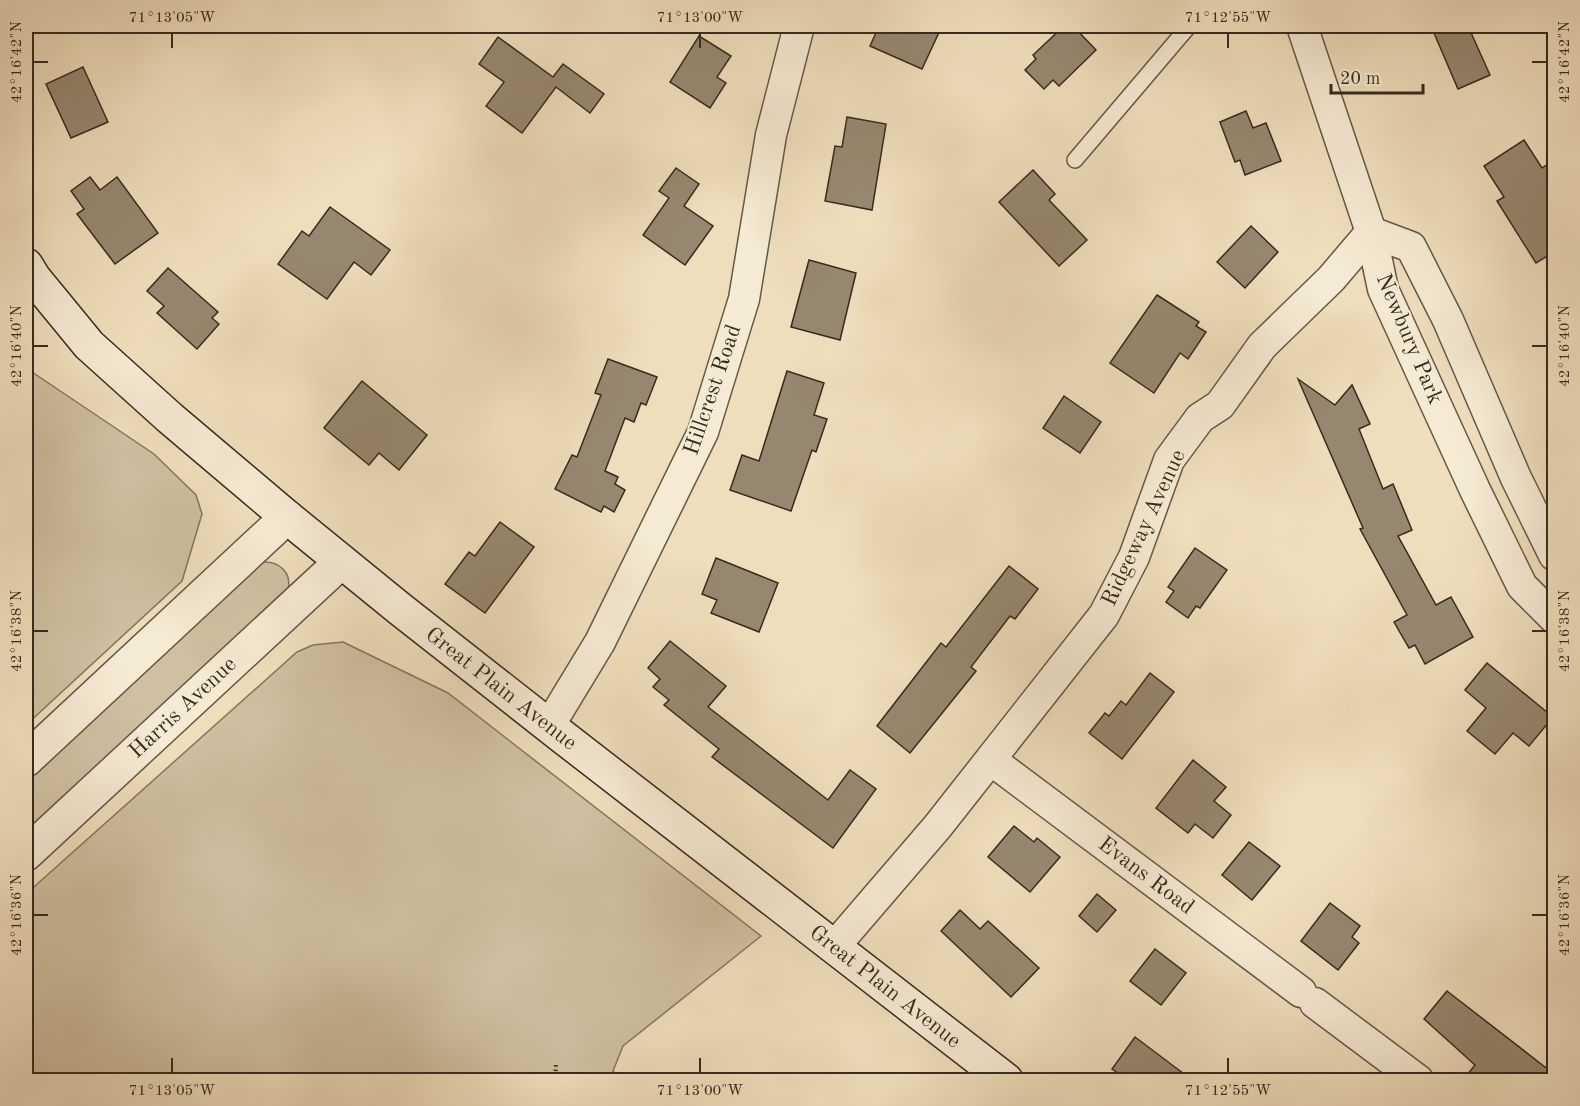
<svg xmlns="http://www.w3.org/2000/svg" width="1580" height="1106" font-family="'Old Standard TT',serif">
	<rect width="100%" height="100%" fill="#efdebc"/>
	<filter id="stains"><feTurbulence type="fractalNoise" baseFrequency=".00333" numOctaves="4"/><feColorMatrix values="0 0 0 0 .2 0 0 0 0 .09 0 0 0 0 .02 0 0 0 .5 -.17"/></filter>
	<radialGradient id="worn" r=".72"><stop offset=".6" stop-color="#630" stop-opacity="0"/><stop offset="1" stop-color="#630" stop-opacity=".3"/></radialGradient>
	<g fill="#cfc0a1" stroke="#827660" stroke-width="1.5">
		<path d="M 26,368 L 154,454 L 196,495 L 202,514 L 182,581 L 26,725 Z"/>
		<path d="M 263,562 C 279,561 292,573 288,589 L 26,835 L 26,780 Z"/>
		<path d="M 343,642 L 448,693 L 761,936 L 623,1046 L 613,1071 L 623,1080 L 26,1080 L 26,894 L 297,652 L 313,645 Z"/>
	</g>
	<g fill="#968870" stroke="#352b1e" stroke-width="1.5">
		<path d="M 879,26 L 942,26 L 922,69 L 870,46 Z"/>
		<path d="M 1064,26 L 1073,26 L 1096,50 L 1059,86 L 1053,80 L 1044,89 L 1025,70 L 1036,59 L 1033,55 Z"/>
		<path d="M 1431,26 L 1468,26 L 1490,75 L 1458,89 Z"/>
		<path d="M 699,36 L 731,56 L 717,77 L 726,83 L 710,108 L 670,82 Z"/>
		<path d="M 498,37 L 553,77 L 563,64 L 604,94 L 590,113 L 556,87 L 522,133 L 486,106 L 504,82 L 479,64 Z"/>
		<path d="M 83,67 L 108,122 L 71,138 L 46,84 Z"/>
		<path d="M 1246,111 L 1253,128 L 1266,123 L 1281,161 L 1245,175 L 1240,160 L 1235,162 L 1220,122 Z"/>
		<path d="M 847,117 L 886,124 L 872,210 L 825,201 L 835,146 L 842,147 Z"/>
		<path d="M 1524,140 L 1542,168 L 1554,160 L 1554,252 L 1536,263 L 1497,201 L 1504,197 L 1484,166 Z"/>
		<path d="M 676,168 L 699,184 L 684,206 L 713,226 L 685,265 L 643,235 L 669,198 L 659,191 Z"/>
		<path d="M 1033,170 L 1055,194 L 1049,200 L 1087,240 L 1059,266 L 999,202 Z"/>
		<path d="M 90,177 L 100,190 L 117,177 L 158,233 L 115,264 L 77,214 L 84,209 L 71,191 Z"/>
		<path d="M 330,207 L 390,250 L 371,275 L 354,262 L 327,299 L 278,264 L 302,231 L 309,236 Z"/>
		<path d="M 1251,226 L 1278,252 L 1245,288 L 1217,262 Z"/>
		<path d="M 809,260 L 856,273 L 840,340 L 791,327 Z"/>
		<path d="M 168,268 L 218,312 L 212,318 L 219,324 L 197,349 L 157,313 L 164,306 L 147,291 Z"/>
		<path d="M 1157,295 L 1199,322 L 1196,326 L 1206,332 L 1188,359 L 1180,353 L 1154,393 L 1110,363 Z"/>
		<path d="M 608,359 L 657,377 L 646,405 L 641,403 L 634,422 L 625,418 L 605,471 L 618,477 L 615,484 L 625,490 L 614,512 L 604,506 L 601,512 L 555,489 L 572,455 L 577,457 L 601,395 L 595,393 Z"/>
		<path d="M 787,371 L 824,383 L 814,415 L 827,419 L 816,452 L 812,450 L 791,511 L 730,490 L 742,455 L 759,461 Z"/>
		<path d="M 1298,379 L 1335,405 L 1352,385 L 1370,424 L 1359,429 L 1383,489 L 1393,484 L 1412,530 L 1398,536 L 1436,605 L 1451,597 L 1473,637 L 1425,664 L 1415,645 L 1409,648 L 1394,622 L 1407,615 L 1360,529 L 1363,528 Z"/>
		<path d="M 362,381 L 427,435 L 399,470 L 379,453 L 369,465 L 324,428 Z"/>
		<path d="M 1064,396 L 1101,422 L 1080,453 L 1043,428 Z"/>
		<path d="M 500,522 L 534,547 L 485,613 L 445,584 L 469,552 L 475,556 Z"/>
		<path d="M 1195,548 L 1227,570 L 1200,608 L 1196,606 L 1188,618 L 1166,602 L 1174,591 L 1168,587 Z"/>
		<path d="M 716,558 L 778,583 L 759,632 L 711,613 L 717,600 L 702,594 Z"/>
		<path d="M 1009,566 L 1038,589 L 1015,619 L 1010,616 L 971,667 L 976,671 L 910,753 L 877,726 L 941,643 L 946,647 Z"/>
		<path d="M 670,641 L 726,686 L 708,707 L 828,800 L 850,770 L 876,789 L 833,848 L 712,757 L 719,749 L 664,705 L 669,700 L 653,687 L 660,679 L 648,668 Z"/>
		<path d="M 1487,663 L 1553,717 L 1529,746 L 1513,733 L 1495,754 L 1467,731 L 1486,708 L 1465,690 Z"/>
		<path d="M 1150,673 L 1174,692 L 1122,759 L 1089,733 L 1105,713 L 1109,716 L 1121,701 L 1126,705 Z"/>
		<path d="M 1193,760 L 1226,787 L 1214,801 L 1231,815 L 1213,838 L 1195,824 L 1188,833 L 1156,808 Z"/>
		<path d="M 1014,826 L 1034,842 L 1037,838 L 1060,857 L 1030,892 L 988,857 Z"/>
		<path d="M 1249,842 L 1280,866 L 1252,900 L 1222,875 Z"/>
		<path d="M 1097,894 L 1116,910 L 1097,932 L 1079,916 Z"/>
		<path d="M 1330,903 L 1360,926 L 1352,937 L 1359,943 L 1338,970 L 1301,941 Z"/>
		<path d="M 960,910 L 980,929 L 988,921 L 1039,968 L 1011,997 L 941,931 Z"/>
		<path d="M 1155,949 L 1186,973 L 1161,1005 L 1130,981 Z"/>
		<path d="M 1447,991 L 1554,1074 L 1554,1080 L 1463,1080 L 1475,1065 L 1424,1019 Z"/>
		<path d="M 1135,1037 L 1192,1080 L 1128,1080 L 1112,1069 Z"/>
	</g>
	<g fill="none" stroke-linecap="round" stroke-linejoin="round">
		<g stroke="#645846" stroke-width="18">
			<path id="service" d="M 1075,160 L 1189,26"/>
		</g>
		<g stroke="#645846" stroke-width="33">
			<g id="minor">
				<path d="M 1302,26 L 1371,232 L 1383,289 L 1475,490 L 1522,586 L 1554,618"/>
				<path d="M 1371,232 L 1411,247 L 1448,320 L 1516,478 L 1554,555"/>
				<path d="M 549,726 L 600,642 L 703,432 L 744,299 L 771,135 L 799,26"/>
				<path d="M 991,760 L 1301,992"/>
				<path d="M 834,947 L 938,826 L 1104,615 L 1134,557 L 1169,460 L 1200,418 L 1220,405 L 1262,346 L 1331,279 L 1371,232"/>
				<path d="M 1315,1003 L 1418,1080"/>
			</g>
		</g>
		<g stroke="#645846" stroke-width="36">
			<g id="tertiary">
				<path d="M 26,760 L 287,517"/>
				<path d="M 26,854 L 341,562"/>
			</g>
		</g>
		<g stroke="#352b1e" stroke-width="36">
			<path id="secondary" d="M 26,265 L 34,278 L 89,345 L 170,418 L 287,517 L 400,609 L 563,737 L 1006,1080"/>
		</g>
		<path stroke="#352b1e" stroke-width="4" stroke-dasharray="1.5 3" stroke-linecap="butt" d="M 555,1080 L 556,1063"/>
		<use href="#service" stroke="#f5ead3" stroke-width="15"/>
		<use href="#minor" stroke="#f5ead3" stroke-width="30"/>
		<use href="#tertiary" stroke="#f5ead3" stroke-width="33"/>
		<use href="#secondary" stroke="#f5ead3" stroke-width="33"/>
	</g>
	<path fill="none" stroke="#352b1e" stroke-width="2" d="M 172,33 L 172,48M 700,33 L 700,48M 1228,33 L 1228,48M 33,62 L 48,62M 1532,62 L 1547,62M 33,346 L 48,346M 1532,346 L 1547,346M 33,631 L 48,631M 1532,631 L 1547,631M 33,915 L 48,915M 1532,915 L 1547,915M 172,1058 L 172,1073M 700,1058 L 700,1073M 1228,1058 L 1228,1073"/>
	<g text-anchor="middle" dominant-baseline="central" stroke-width="4.5" stroke-linejoin="round" paint-order="stroke">
		<g font-size="22" fill="#352b1e" stroke="#f5ead3">
			<text transform="translate(1409 339) rotate(67)">Newbury Park</text>
			<text transform="translate(713 390) rotate(-71)">Hillcrest Road</text>
			<text transform="translate(1144 528) rotate(-65)">Ridgeway Avenue</text>
			<text transform="translate(501 689) rotate(38)">Great Plain Avenue</text>
			<text transform="translate(183 708) rotate(-43)">Harris Avenue</text>
			<text transform="translate(1146 876) rotate(37)">Evans Road</text>
			<text transform="translate(885 987) rotate(38)">Great Plain Avenue</text>
		</g>
	</g>
	<rect width="1580" height="1106" fill="none" stroke="#efdebc" stroke-width="66"/>
	<path d="M1331 84v9h92v-9" fill="none" stroke="#352b1e" stroke-width="3"/>
	<text x="1340" y="84" font-size="18" fill="#352b1e" stroke="#f5ead3" stroke-width="4.5" paint-order="stroke">20 m</text>
	<rect x="33" y="33" width="1514" height="1040" fill="none" stroke="#352b1e" stroke-width="2"/>
	<g font-size="15" text-anchor="middle" fill="#352b1e">
		<text x="172" y="22">71°13'05"W</text>
		<text x="700" y="22">71°13'00"W</text>
		<text x="1228" y="22">71°12'55"W</text>
		<text transform="translate(16 62) rotate(-90)" y="5">42°16'42"N</text>
		<text transform="translate(1564 62) rotate(-90)" y="5">42°16'42"N</text>
		<text transform="translate(16 346) rotate(-90)" y="5">42°16'40"N</text>
		<text transform="translate(1564 346) rotate(-90)" y="5">42°16'40"N</text>
		<text transform="translate(16 631) rotate(-90)" y="5">42°16'38"N</text>
		<text transform="translate(1564 631) rotate(-90)" y="5">42°16'38"N</text>
		<text transform="translate(16 915) rotate(-90)" y="5">42°16'36"N</text>
		<text transform="translate(1564 915) rotate(-90)" y="5">42°16'36"N</text>
		<text x="172" y="1095">71°13'05"W</text>
		<text x="700" y="1095">71°13'00"W</text>
		<text x="1228" y="1095">71°12'55"W</text>
	</g>
	<rect width="100%" height="100%" filter="url(#stains)"/>
	<rect width="100%" height="100%" fill="url(#worn)"/>
</svg>
